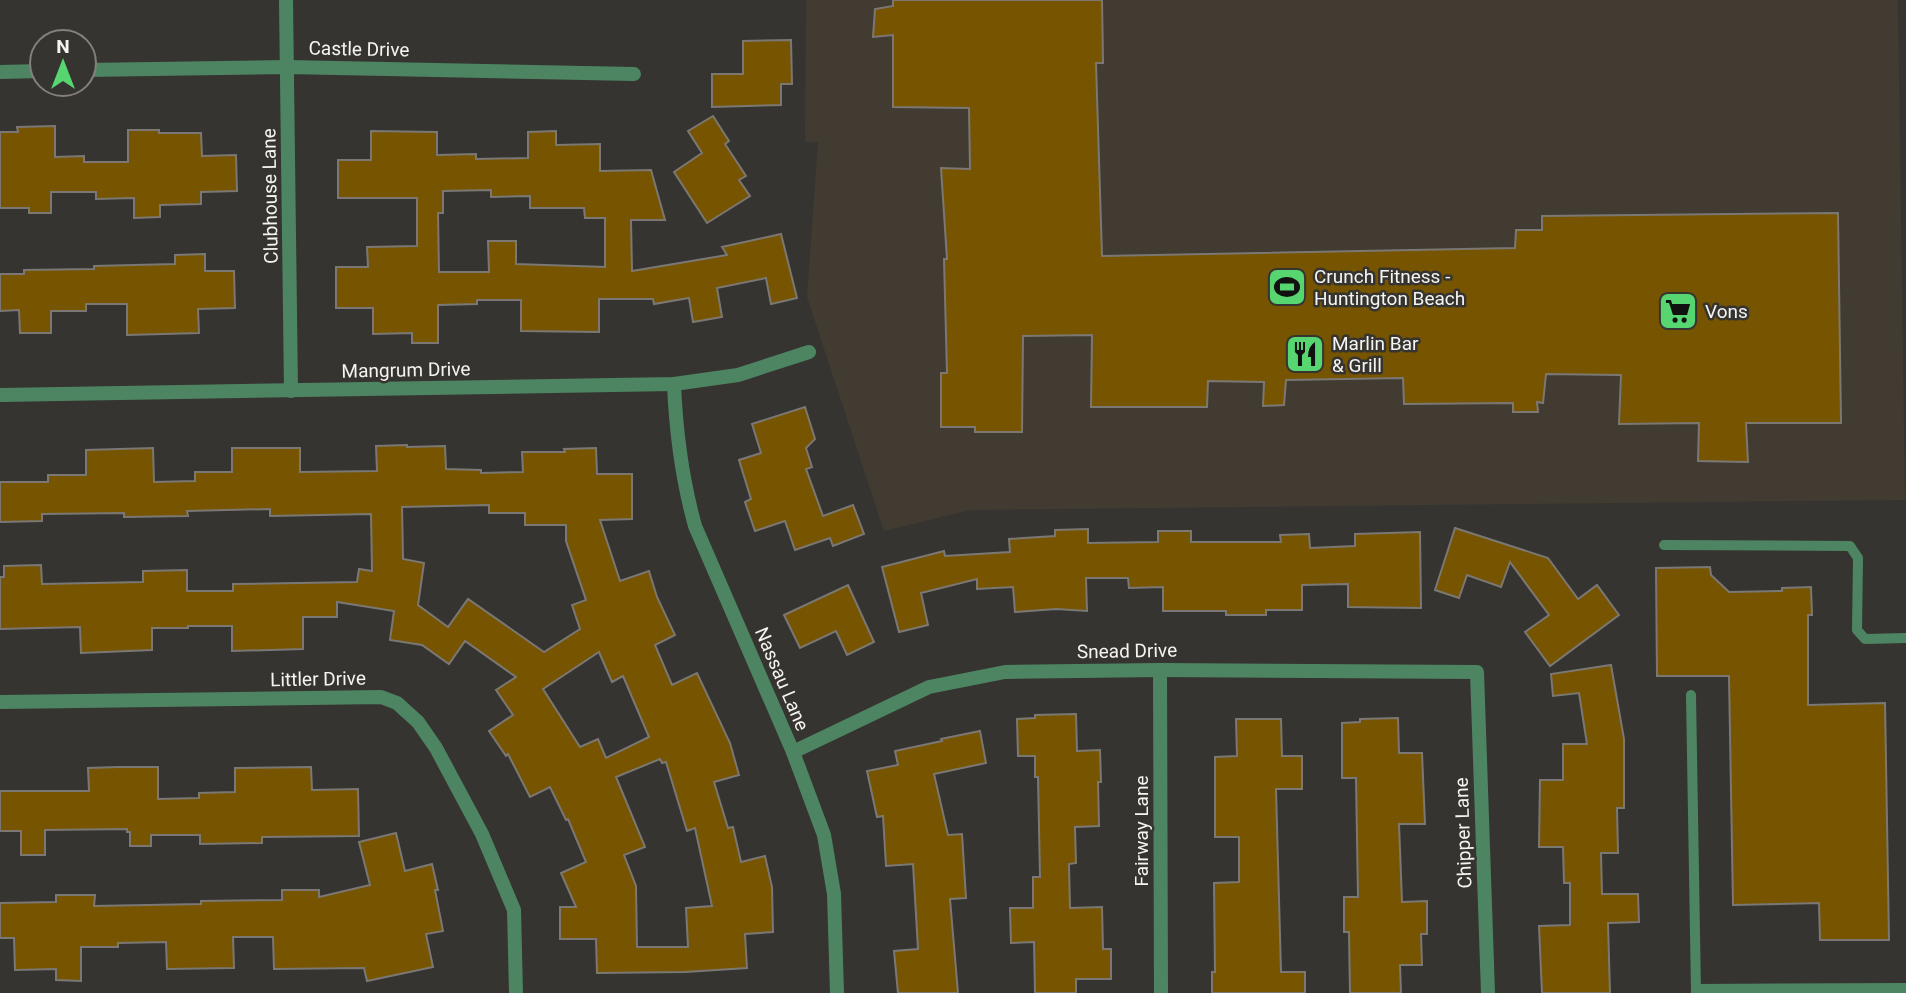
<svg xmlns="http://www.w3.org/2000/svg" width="1906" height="993" font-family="Roboto,sans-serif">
	<rect width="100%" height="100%" fill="#363430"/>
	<path fill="#413b32" d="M 806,0 L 1898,0 L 1905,500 L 970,510 L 884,531 L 807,297 L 818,142 L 805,142 Z"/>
	<g fill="#765400" stroke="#7b7874" stroke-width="2" fill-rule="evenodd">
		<path d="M 893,0 L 1102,0 L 1103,63 L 1096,63 L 1102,256 L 1515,248 L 1516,230 L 1542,230 L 1542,216 L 1838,213 L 1841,423 L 1746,423 L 1748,462 L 1698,461 L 1699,423 L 1619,424 L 1621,375 L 1546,374 L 1543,403 L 1537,402 L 1538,412 L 1513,412 L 1513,403 L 1404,404 L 1403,378 L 1286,380 L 1284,405 L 1263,406 L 1264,382 L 1208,381 L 1207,407 L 1091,407 L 1092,335 L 1023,336 L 1022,432 L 975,432 L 975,427 L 941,427 L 941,373 L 947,373 L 944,259 L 947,259 L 941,168 L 970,169 L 969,108 L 893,107 L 893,35 L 873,37 L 875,9 L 893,6 Z"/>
		<path d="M 791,40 L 792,84 L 781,84 L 781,105 L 712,107 L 712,74 L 743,74 L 743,41 Z"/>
		<path d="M 713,116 L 729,141 L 725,144 L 746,176 L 739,180 L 750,196 L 707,223 L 674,172 L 702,153 L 688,131 Z"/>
		<path d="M 55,126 L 55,157 L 84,156 L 84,162 L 128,162 L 128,130 L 159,130 L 159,133 L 201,133 L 202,156 L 236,155 L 237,191 L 201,192 L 201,204 L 160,205 L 160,217 L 134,218 L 134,198 L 96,199 L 96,192 L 51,192 L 51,213 L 29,213 L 29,208 L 0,208 L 0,132 L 18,132 L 17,127 Z"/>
		<path d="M 371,131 L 437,132 L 437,155 L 476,154 L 476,159 L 528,158 L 528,132 L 556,131 L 556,145 L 600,144 L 600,171 L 651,170 L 665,220 L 631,220 L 632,271 L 727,255 L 722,247 L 781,234 L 797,298 L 771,304 L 766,278 L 717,288 L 722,317 L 693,322 L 689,298 L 654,304 L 653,299 L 599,299 L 599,332 L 521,331 L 521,300 L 477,300 L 477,304 L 438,305 L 438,343 L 412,343 L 412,333 L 373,334 L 373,308 L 336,308 L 336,267 L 368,267 L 367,247 L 417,246 L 417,198 L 338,198 L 338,160 L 371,160 ZM 491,190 L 491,197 L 530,196 L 530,208 L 584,208 L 585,218 L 605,218 L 605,267 L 516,264 L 516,241 L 488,241 L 489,272 L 439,272 L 438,213 L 443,213 L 443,191 Z"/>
		<path d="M 205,254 L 205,271 L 234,271 L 235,308 L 198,309 L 199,333 L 127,335 L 127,304 L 86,304 L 86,311 L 51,311 L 51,333 L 20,333 L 19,310 L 0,311 L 0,274 L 24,274 L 24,270 L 94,269 L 94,266 L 175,264 L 175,255 Z"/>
		<path d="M 805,407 L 815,439 L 806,448 L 812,467 L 806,469 L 823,516 L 853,505 L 864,534 L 833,546 L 830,538 L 795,550 L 785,521 L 755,531 L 745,502 L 751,499 L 739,460 L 761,453 L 752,424 Z"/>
		<path d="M 407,445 L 407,447 L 445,446 L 446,469 L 481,470 L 481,473 L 523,472 L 522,452 L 565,452 L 564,449 L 596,448 L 597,474 L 632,474 L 632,519 L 600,520 L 620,581 L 649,571 L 657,597 L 675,635 L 655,645 L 672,685 L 697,673 L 730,743 L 739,775 L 714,782 L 728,828 L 733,827 L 741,862 L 765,856 L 772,887 L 773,932 L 745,934 L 747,968 L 685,972 L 597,973 L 596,939 L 560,939 L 560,907 L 576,907 L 561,873 L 586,862 L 568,819 L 566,820 L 550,787 L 530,797 L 508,754 L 506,756 L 489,731 L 513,715 L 496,690 L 516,677 L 465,641 L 449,664 L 422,645 L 390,640 L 394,611 L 337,602 L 337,617 L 303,617 L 303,649 L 232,651 L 232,626 L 188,626 L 188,628 L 152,628 L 152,650 L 81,653 L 80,627 L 0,629 L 0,577 L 4,577 L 4,566 L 41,565 L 42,584 L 143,582 L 143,571 L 187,570 L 187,591 L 233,591 L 233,584 L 357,582 L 359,569 L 372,571 L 371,514 L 270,516 L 270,509 L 187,511 L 188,516 L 124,517 L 124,513 L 42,514 L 42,521 L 0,522 L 0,482 L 48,482 L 48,475 L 86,475 L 86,450 L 153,448 L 154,482 L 195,481 L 195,472 L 232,472 L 232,448 L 300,448 L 300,472 L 377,471 L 376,446 ZM 489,505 L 489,513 L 525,513 L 525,525 L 566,525 L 566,541 L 586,600 L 572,605 L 580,629 L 544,652 L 468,599 L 448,627 L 418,605 L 424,563 L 403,559 L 402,507 ZM 599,652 L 612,682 L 623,676 L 649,737 L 606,758 L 598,739 L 580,747 L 543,689 ZM 660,759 L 662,763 L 666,762 L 687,831 L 695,828 L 712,906 L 686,908 L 688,947 L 637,947 L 636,886 L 624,855 L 645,847 L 616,777 Z"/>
		<path d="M 1455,528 L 1548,558 L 1578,599 L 1597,585 L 1619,615 L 1550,666 L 1525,632 L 1549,615 L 1510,562 L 1501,587 L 1467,575 L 1459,598 L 1435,590 Z"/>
		<path d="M 1088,529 L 1088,543 L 1158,542 L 1158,531 L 1191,531 L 1191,542 L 1281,542 L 1280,535 L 1309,534 L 1310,548 L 1355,546 L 1355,534 L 1420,532 L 1421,608 L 1348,607 L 1348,584 L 1302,585 L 1302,610 L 1266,610 L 1266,615 L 1226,615 L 1226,611 L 1163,611 L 1163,587 L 1129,588 L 1128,578 L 1086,578 L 1087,611 L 1056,609 L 1015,612 L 1013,587 L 977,589 L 977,579 L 921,593 L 928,625 L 899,632 L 882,567 L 944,551 L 945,556 L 1010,552 L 1009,539 L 1055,536 L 1055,530 Z"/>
		<path d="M 1710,567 L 1711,575 L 1729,592 L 1782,591 L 1782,588 L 1811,587 L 1812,615 L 1808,615 L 1808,705 L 1885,703 L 1889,940 L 1820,940 L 1819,903 L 1733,905 L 1729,676 L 1657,676 L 1656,568 Z"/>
		<path d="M 848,585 L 874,642 L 847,655 L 836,631 L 800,648 L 784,615 Z"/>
		<path d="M 1611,665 L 1624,739 L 1624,808 L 1617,808 L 1618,853 L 1601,853 L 1602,894 L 1638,894 L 1639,922 L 1608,923 L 1610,993 L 1542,993 L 1539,926 L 1570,925 L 1570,883 L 1564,883 L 1563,847 L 1539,847 L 1540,780 L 1563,780 L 1563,744 L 1587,744 L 1579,693 L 1553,696 L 1551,674 Z"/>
		<path d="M 1076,714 L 1077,751 L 1100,750 L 1101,782 L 1098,782 L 1099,826 L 1075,827 L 1076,863 L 1069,864 L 1070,908 L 1102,907 L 1103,949 L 1111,949 L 1111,979 L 1076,979 L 1076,993 L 1035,993 L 1034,942 L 1011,943 L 1010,908 L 1033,908 L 1033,877 L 1040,877 L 1038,777 L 1035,777 L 1035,756 L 1018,756 L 1017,719 L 1035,718 L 1035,715 Z"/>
		<path d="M 1398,718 L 1399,753 L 1422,753 L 1425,824 L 1399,824 L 1402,902 L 1427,901 L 1427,934 L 1421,934 L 1422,965 L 1400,965 L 1401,993 L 1350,993 L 1349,932 L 1344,932 L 1344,897 L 1358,897 L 1356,778 L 1342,778 L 1342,723 L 1360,722 L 1360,719 Z"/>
		<path d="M 1236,719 L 1281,719 L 1282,756 L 1302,756 L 1302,789 L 1276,789 L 1281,972 L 1305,972 L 1305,993 L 1212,993 L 1212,972 L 1215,972 L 1214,883 L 1239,882 L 1239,837 L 1215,837 L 1215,757 L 1237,756 Z"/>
		<path d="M 980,731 L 986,763 L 934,774 L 948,835 L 962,834 L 966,898 L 950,899 L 958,993 L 898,993 L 894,951 L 918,949 L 913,864 L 886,866 L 883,816 L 877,817 L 867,771 L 898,765 L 895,751 L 942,741 L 941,739 Z"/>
		<path d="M 118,767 L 158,767 L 158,799 L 199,798 L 199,793 L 235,792 L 235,768 L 311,767 L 312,790 L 358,789 L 359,836 L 262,837 L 262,843 L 200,844 L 200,835 L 151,835 L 151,846 L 130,846 L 130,832 L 127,832 L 127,829 L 45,830 L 45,855 L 21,855 L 21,831 L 0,831 L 0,791 L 89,791 L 88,768 Z"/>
		<path d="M 396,833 L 405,871 L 432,864 L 438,890 L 435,890 L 443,931 L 426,934 L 433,967 L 367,981 L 364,968 L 274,969 L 273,937 L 233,937 L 234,968 L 167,969 L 166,942 L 118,943 L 118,947 L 81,947 L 81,981 L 56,980 L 56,969 L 15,970 L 14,938 L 0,938 L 0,903 L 56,902 L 56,895 L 95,895 L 94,906 L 201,904 L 201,901 L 282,900 L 282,890 L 319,890 L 319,897 L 370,885 L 359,842 Z"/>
	</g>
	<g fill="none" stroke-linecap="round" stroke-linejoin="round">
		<g stroke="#4d8562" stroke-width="10">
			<path d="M 1664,545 L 1850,546 L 1858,558 L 1857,630 L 1865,639 L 1906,638"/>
			<path d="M 1691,695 L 1696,993"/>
			<path d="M 1696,989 L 1906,988"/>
		</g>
		<g stroke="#4d8562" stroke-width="14">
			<path d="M 286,0 L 291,391"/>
			<path d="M 84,70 L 287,67 L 634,74"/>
			<path d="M 0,72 L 42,71"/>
			<path d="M 674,384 C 676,433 682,479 695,526 L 793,752 L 824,835 L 834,894 L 837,993"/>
			<path d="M 0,395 L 674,384 L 738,375 L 809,352"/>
			<path d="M 1160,670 L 1161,993"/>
			<path d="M 0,702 L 381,697 L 397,703 L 418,722 L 436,748 L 482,834 L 514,910 L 516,993"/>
			<path d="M 793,752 L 929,687 L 1005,672 L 1160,670 L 1477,672 L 1488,993"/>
		</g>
	</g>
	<defs>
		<g id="stadium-square" transform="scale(2.0125)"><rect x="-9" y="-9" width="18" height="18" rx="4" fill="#57d570" stroke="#363430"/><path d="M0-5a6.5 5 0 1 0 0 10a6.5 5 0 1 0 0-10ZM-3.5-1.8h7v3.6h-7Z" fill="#111"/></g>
		<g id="supermarket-square" transform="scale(2.0125)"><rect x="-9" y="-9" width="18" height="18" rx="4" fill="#57d570" stroke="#363430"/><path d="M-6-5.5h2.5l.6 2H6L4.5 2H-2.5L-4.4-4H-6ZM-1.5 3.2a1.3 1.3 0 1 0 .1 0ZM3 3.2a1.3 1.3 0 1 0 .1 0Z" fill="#111"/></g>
		<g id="restaurant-square" transform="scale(2.0125)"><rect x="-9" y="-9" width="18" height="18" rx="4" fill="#57d570" stroke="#363430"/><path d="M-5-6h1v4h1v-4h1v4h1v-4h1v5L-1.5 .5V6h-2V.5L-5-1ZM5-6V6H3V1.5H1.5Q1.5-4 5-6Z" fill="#111"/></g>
	</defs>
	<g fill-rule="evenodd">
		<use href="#stadium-square" x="1287" y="287"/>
		<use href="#supermarket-square" x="1678" y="311"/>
		<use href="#restaurant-square" x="1305" y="354"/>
	</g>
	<g text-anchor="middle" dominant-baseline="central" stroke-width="5" stroke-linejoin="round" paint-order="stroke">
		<g font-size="19" fill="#f5f4f1" stroke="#363430">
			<text transform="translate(359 49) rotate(1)">Castle Drive</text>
			<text transform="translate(270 196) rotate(-91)">Clubhouse Lane</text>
			<text transform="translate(406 370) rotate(-1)">Mangrum Drive</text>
			<text transform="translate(1127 651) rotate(-1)">Snead Drive</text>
			<text transform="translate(318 679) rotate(-1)">Littler Drive</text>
			<text transform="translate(782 679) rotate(67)">Nassau Lane</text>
			<text transform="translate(1141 831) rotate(-90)">Fairway Lane</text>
			<text transform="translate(1463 833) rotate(-92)">Chipper Lane</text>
		</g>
		<g font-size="19" fill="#f5f4f1" stroke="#363430" text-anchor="start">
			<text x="1314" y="276">Crunch Fitness -<tspan x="1314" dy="22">Huntington Beach</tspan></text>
			<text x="1705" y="311">Vons</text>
			<text x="1332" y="343">Marlin Bar<tspan x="1332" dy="22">&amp; Grill</tspan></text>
		</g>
	</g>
	<g transform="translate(63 63)"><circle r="33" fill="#363430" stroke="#82817d" stroke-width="2"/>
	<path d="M0-5L12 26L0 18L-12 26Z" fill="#57d570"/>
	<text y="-10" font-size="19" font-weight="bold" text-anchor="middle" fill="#f5f4f1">N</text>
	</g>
</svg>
